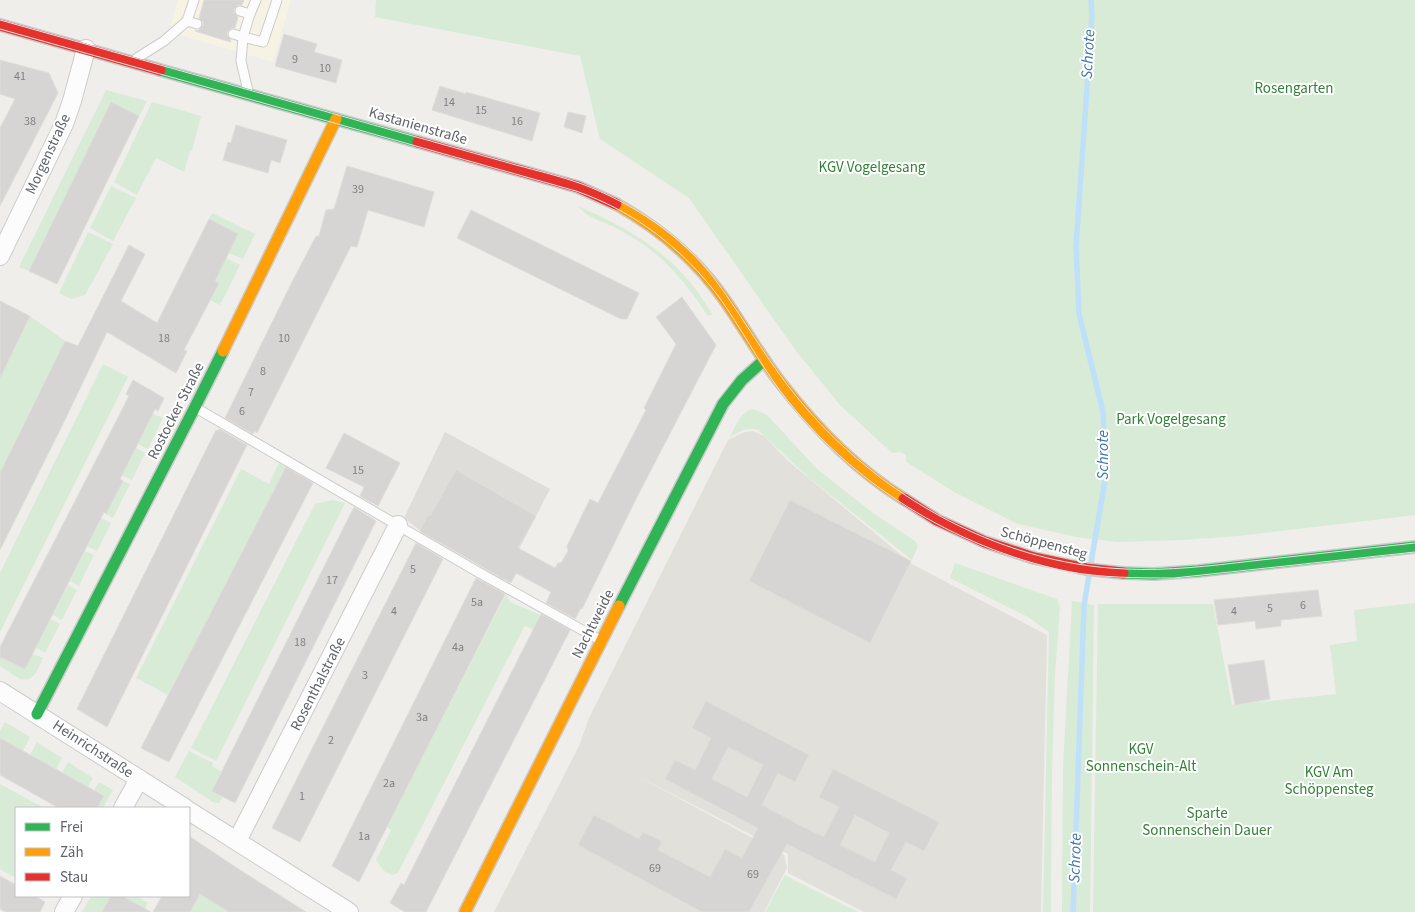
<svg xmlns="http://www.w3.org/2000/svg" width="1415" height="912" font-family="'Source Sans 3',sans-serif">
	<rect width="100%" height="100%" fill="#efeeea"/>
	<path fill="#f7f3e4" d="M 178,0 L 291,0 L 273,62 L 169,32 Z"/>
	<path fill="#dfddda" d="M 445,432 L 550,489 L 503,580 L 418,529 L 404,518 Z"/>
	<path fill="#e2e0da" d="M 753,431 L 764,436 L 787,460 L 912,564 L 1047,635 L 1041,912 L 864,912 L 788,873 L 788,854 L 634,774 L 784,855 L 787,868 L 764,912 L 494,912 L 579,746 L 589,718 L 728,440 L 745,432 Z"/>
	<g fill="#d8ebd6">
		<path d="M 376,0 L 1415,0 L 1415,515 L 1238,536 L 1183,540 L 1117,542 L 1076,537 L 1018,524 L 956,493 L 906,462 L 906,455 L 901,452 L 892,453 L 840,405 L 796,351 L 689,198 L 600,139 L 580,56 L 375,17 Z"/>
		<path d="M 106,90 L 147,101 L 139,116 L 111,102 L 29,271 L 19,267 Z"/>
		<path d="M 152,102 L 201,116 L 192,150 L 190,151 L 184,172 L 156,158 L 137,195 L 114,182 Z"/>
		<path d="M 111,186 L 136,198 L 113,241 L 90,228 Z"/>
		<path d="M 578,206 C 619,224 658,245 687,279 C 697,289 704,302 712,314 L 708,316 C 690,289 671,264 644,245 C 636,239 627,234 618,229 C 605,222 587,218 578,206 Z"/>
		<path d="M 212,213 L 255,234 L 243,259 L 229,253 L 238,234 L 209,219 Z"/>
		<path d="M 88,232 L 113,244 L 85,295 L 71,299 L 59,293 Z"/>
		<path d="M 226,258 L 240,265 L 220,305 L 210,300 L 219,283 L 215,281 Z"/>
		<path d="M 30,316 L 65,341 L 0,473 L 0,378 Z"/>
		<path d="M 103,364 L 128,377 L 0,632 L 0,573 Z"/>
		<path d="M 752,409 L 761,412 L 768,416 L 817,469 L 873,513 L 915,541 L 918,546 L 912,560 L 808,477 L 758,430 C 747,426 739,432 730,437 C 735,428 740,412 752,409 Z"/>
		<path d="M 153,414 L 163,418 L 148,449 L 138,444 Z"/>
		<path d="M 136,448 L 145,453 L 132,480 L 122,475 Z"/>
		<path d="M 279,463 L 286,467 L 168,695 L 136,678 L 241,469 L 269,484 Z"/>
		<path d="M 123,481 L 130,484 L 113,518 L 106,514 Z"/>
		<path d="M 333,500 L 345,503 L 216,761 L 191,748 L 315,504 Z"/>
		<path d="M 101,518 L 111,523 L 97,551 L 87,546 Z"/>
		<path d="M 85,551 L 94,555 L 79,586 L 70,581 Z"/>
		<path d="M 955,563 L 1057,599 L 1060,607 L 1055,675 L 1052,771 L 1051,912 L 1043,912 L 1049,632 L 1028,617 L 950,578 Z"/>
		<path d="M 68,585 L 77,590 L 62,620 L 53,615 Z"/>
		<path d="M 506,594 L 510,602 L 540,615 L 533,630 L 526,626 L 524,627 L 398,873 L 392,875 L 384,871 L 376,860 L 391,830 L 387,827 Z"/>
		<path d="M 1072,601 L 1094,605 L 1090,912 L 1062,912 L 1063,767 Z"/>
		<path d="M 1415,603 L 1415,912 L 1093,912 L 1098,604 L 1213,604 L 1232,705 L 1336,694 L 1330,645 L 1357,641 L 1354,610 Z"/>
		<path d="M 51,619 L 60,624 L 45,653 L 36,648 Z"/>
		<path d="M 33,654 L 43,658 C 38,669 34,683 20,679 L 0,666 L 0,657 L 25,669 Z"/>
		<path d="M 5,722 L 30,737 L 23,751 L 0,738 L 0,731 Z"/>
		<path d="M 37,742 L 62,758 L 56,769 L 30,755 Z"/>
		<path d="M 189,751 L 213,763 L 212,766 L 222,772 L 223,796 L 219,803 L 213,802 L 175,777 Z"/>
		<path d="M 68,762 L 93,778 L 88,787 L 62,773 Z"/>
		<path d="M 99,782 L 113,790 L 103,808 L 97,808 L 104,796 L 94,790 Z"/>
		<path d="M 0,784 L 44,808 L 16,808 L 16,878 L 0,869 Z"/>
		<path d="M 785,875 L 792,879 L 858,912 L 765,912 Z"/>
		<path d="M 201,893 L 204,896 L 229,912 L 190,912 Z"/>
		<path d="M 91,896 L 111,896 L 102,912 L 82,912 Z"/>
		<path d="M 122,896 L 136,896 L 148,903 L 143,912 L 139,905 Z"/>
	</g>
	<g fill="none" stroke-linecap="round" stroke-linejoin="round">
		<g stroke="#bfe0f9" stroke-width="5.5">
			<path d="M 1091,0 L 1092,16 L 1076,246 L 1079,314 L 1103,412 L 1106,474 L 1091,563"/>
			<path d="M 1073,912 L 1084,606 L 1089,575"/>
		</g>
	</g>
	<g fill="#d6d5d3" stroke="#deddd9" fill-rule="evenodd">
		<path d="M 204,0 L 244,0 L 242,5 L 238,5 L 234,9 L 234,13 L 238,17 L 235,28 L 231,28 L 227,32 L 227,36 L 231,40 L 230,42 L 195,31 L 199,30 L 203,26 L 203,22 L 199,18 Z"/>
		<path d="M 284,34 L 317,44 L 314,52 L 342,60 L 336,83 L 275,66 Z"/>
		<path d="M 0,60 L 49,73 L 58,93 L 0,206 L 0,128 L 15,99 L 0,94 Z"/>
		<path d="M 440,86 L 466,94 L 466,92 L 540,113 L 532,141 L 432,110 Z"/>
		<path d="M 111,102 L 139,116 L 57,284 L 29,271 Z"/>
		<path d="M 568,112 L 586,116 L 582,133 L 564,127 Z"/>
		<path d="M 236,125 L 287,140 L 280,163 L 271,160 L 268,173 L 223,160 L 228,142 L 231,143 Z"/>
		<path d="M 347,166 L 434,192 L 424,227 L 368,210 L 357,247 L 351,246 L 257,433 L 254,431 L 253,434 L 225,418 L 291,284 L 316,236 L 319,236 L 326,210 L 334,209 Z"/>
		<path d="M 471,210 L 639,293 L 627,319 L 621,319 L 457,238 Z"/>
		<path d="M 209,219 L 238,234 L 215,281 L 219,283 L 184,350 L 187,351 L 176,373 L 107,332 L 61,428 L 0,550 L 0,473 L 65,341 L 78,346 L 129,245 L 145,254 L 121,301 L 157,323 Z"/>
		<path d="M 682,297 L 716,345 L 638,495 L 582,609 L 581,608 L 575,619 L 546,603 L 551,592 L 516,573 L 511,583 L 421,532 L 420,530 L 428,515 L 430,516 L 456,470 L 536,516 L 518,548 L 555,568 L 558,563 L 561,563 L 568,551 L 567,546 L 590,499 L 598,503 L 646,410 L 644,408 L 676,344 L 656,317 Z"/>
		<path d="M 0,301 L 30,316 L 0,378 Z"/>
		<path d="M 133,380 L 164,398 L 158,411 L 155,409 L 120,479 L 123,481 L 106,514 L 104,512 L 25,669 L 0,657 L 0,647 L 129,396 L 126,394 Z"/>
		<path d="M 219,429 L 247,445 L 107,727 L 77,709 L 216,430 L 218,431 Z"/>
		<path d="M 344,433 L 400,463 L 378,506 L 360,496 L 364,487 L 326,468 Z"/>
		<path d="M 286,467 L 313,483 L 169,762 L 141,748 Z"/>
		<path d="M 790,500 L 911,561 L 870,643 L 749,581 Z"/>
		<path d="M 354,507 L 376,521 L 235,803 L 212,791 Z"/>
		<path d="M 416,543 L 443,559 L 300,842 L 272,828 Z"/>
		<path d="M 476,578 L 505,594 L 359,882 L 332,866 Z"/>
		<path d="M 1318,590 L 1322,616 L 1281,620 L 1281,626 L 1256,629 L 1255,621 L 1218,625 L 1214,600 Z"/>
		<path d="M 541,614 L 570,630 L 426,912 L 405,912 L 390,903 L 401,883 L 404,885 Z"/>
		<path d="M 1264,660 L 1270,699 L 1235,705 L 1228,665 Z"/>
		<path d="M 706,701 L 809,755 L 795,782 L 778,773 L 762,805 L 803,827 L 824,837 L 839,807 L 819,797 L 833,769 L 939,822 L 924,851 L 906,842 L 891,870 L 907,878 L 896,899 L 787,844 L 749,912 L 702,912 L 578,845 L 594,815 L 639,839 L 643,832 L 662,841 L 658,850 L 710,877 L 725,849 L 742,858 L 758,828 L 665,779 L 675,760 L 695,770 L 711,738 L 692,728 ZM 728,747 L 763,765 L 747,797 L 712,779 ZM 855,815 L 889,833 L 875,862 L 840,845 Z"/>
		<path d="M 0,738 L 104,796 L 97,808 L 59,808 L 0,775 Z"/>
		<path d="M 189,836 L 240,870 L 306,912 L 229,912 L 200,894 L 190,912 L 153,912 L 162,896 L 189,896 Z"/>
		<path d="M 0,876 L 16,885 L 16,896 L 35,896 L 45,902 L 40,912 L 6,912 L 0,909 Z"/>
		<path d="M 111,896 L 122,896 L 151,912 L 102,912 Z"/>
	</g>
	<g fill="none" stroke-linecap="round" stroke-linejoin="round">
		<g stroke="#cbcccc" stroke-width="11">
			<g id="lane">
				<path d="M 240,11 L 250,14 L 243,37 L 263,42 L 277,0"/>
				<path d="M 250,14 L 256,0"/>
				<path d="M 187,21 L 194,0"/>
				<path d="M 233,34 L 243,37 L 241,61 L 248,91"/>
				<path d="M 137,58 L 164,41 L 187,21 L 197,24"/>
				<path d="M 196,408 L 478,572 L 600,640"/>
			</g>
		</g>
		<g stroke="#cbcccc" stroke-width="20">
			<g id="street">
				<path d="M 0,256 L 64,124 L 72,101 L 86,49"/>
				<path d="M 0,691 L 185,808"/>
				<path d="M 123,808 L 139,779"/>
				<path d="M 189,811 L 349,912"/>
				<path d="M 237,841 L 398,525"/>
				<path d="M 64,912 L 73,896"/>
			</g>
		</g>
		<g stroke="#cacacb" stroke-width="14">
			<g id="fast">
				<path d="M 160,70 L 418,142"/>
				<path d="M 1123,573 L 1154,574 L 1198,571 L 1415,547"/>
				<path d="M 619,606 L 723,404 L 742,380 L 764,360"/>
				<path d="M 37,714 L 195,407 L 223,351"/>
			</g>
		</g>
		<g stroke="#cacacb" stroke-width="14">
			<g id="slow">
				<path d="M 616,204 C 659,228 696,259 724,299 C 743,326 759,355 780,382 C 814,426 855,469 904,499"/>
				<path d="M 223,351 L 336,119"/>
				<path d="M 465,912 L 619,606"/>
			</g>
		</g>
		<g stroke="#cacacb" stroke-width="14">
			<g id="jam">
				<path d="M 0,25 L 160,70"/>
				<path d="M 418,142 L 578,187 L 616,204"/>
				<path d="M 904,499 L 937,520 L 985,542 L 1034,558 L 1086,569 L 1123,573"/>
			</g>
		</g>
		<use href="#lane" stroke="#fdfcfc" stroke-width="9"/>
		<use href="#street" stroke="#fdfcfc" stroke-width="18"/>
		<use href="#fast" stroke="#30b455" stroke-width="11"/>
		<use href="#slow" stroke="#ff9f0a" stroke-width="11"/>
		<use href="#jam" stroke="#e5322d" stroke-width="11"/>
		<g stroke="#e4e4e4" stroke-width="1">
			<path d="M 0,20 L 516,165 C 538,171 560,176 582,184 C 632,203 681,235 714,278 C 740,313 762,352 789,387 C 868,490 994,564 1126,569 C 1168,571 1210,566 1252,561 C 1307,555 1361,549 1415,543"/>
			<path d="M 0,29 L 576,191 C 634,211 682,248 719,297 C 741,328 758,361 781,392 C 850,483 954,547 1065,571 C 1101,578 1138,578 1174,578 L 1415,552"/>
		</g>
	</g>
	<g text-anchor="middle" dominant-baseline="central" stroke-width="4" stroke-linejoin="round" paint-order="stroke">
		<g font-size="12" fill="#7e8184">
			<text x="295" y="59">9</text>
			<text x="325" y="68">10</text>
			<text x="20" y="76">41</text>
			<text x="449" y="102">14</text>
			<text x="481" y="110">15</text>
			<text x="30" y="121">38</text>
			<text x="517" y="121">16</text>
			<text x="358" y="189">39</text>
			<text x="164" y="338">18</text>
			<text x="284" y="338">10</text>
			<text x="263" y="371">8</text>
			<text x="251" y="392">7</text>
			<text x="242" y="411">6</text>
			<text x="358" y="470">15</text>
			<text x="413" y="569">5</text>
			<text x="332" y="580">17</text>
			<text x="477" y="602">5a</text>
			<text x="1303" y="605">6</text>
			<text x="1270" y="608">5</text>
			<text x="394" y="611">4</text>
			<text x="1234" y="611">4</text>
			<text x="300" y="642">18</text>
			<text x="458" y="647">4a</text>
			<text x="365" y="675">3</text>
			<text x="422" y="717">3a</text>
			<text x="331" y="740">2</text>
			<text x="389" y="783">2a</text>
			<text x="302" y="796">1</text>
			<text x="364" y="836">1a</text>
			<text x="655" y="868">69</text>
			<text x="753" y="874">69</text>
		</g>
		<g font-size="15" fill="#348238" stroke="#fff">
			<text x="1294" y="88">Rosengarten</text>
			<text x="872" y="167">KGV Vogelgesang</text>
			<text x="1171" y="419">Park Vogelgesang</text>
			<text x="1141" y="749">KGV<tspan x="1141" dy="17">Sonnenschein-Alt</tspan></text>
			<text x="1329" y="772">KGV Am<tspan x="1329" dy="17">Schöppensteg</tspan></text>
			<text x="1207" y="813">Sparte<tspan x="1207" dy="17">Sonnenschein Dauer</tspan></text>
		</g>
		<g font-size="15" fill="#5f6368" stroke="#fff">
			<text transform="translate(418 126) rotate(16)">Kastanienstraße</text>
			<text transform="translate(48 154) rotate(-65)">Morgenstraße</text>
			<text transform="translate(176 411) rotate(-63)">Rostocker Straße</text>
			<text transform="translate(1044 543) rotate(15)">Schöppensteg</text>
			<text transform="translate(593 624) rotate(-63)">Nachtweide</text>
			<text transform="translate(318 684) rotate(-63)">Rosenthalstraße</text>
			<text transform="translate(93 749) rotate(33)">Heinrichstraße</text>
		</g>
		<g font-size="16" font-style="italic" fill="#4174aa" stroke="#fff">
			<text transform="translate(1088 54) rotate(-87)">Schrote</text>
			<text transform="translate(1103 455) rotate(-90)">Schrote</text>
			<text transform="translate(1075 858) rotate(-88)">Schrote</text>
		</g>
	</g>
	<rect x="15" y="807" width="175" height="90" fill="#ffffff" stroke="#bfc1c3"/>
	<rect x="25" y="823" width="25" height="8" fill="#30b455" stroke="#bfc1c3"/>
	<text x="60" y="832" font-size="15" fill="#5f6368">Frei</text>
	<rect x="25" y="848" width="25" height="8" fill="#ff9f0a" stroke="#bfc1c3"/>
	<text x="60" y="857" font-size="15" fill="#5f6368">Zäh</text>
	<rect x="25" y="873" width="25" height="8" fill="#e5322d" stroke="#bfc1c3"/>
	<text x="60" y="882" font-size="15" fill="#5f6368">Stau</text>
</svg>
